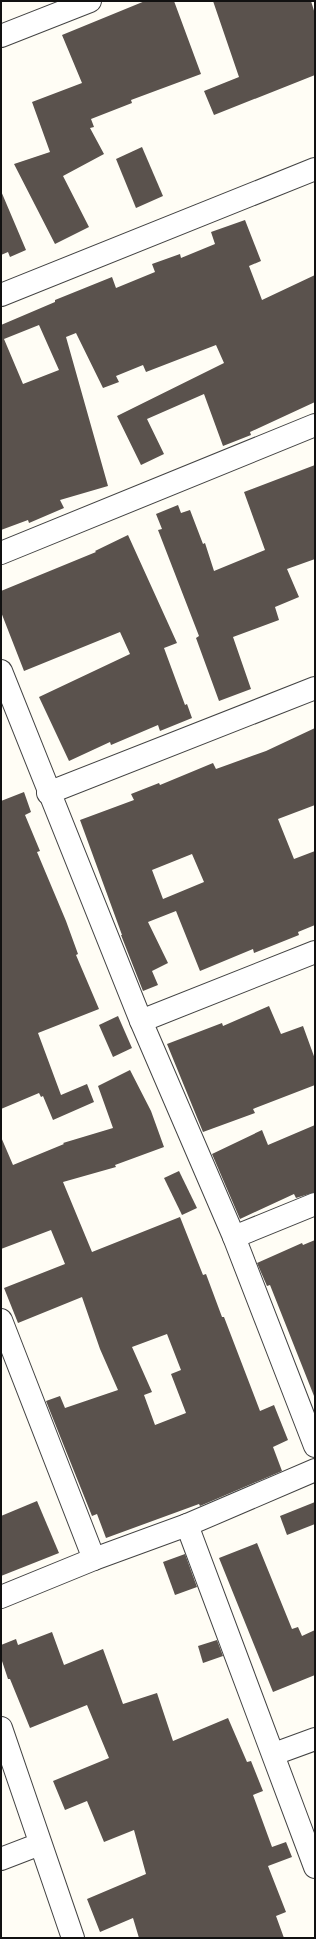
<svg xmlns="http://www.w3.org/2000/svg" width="316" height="1939" font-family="'Libre Baskerville',serif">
	<rect width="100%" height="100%" fill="#fffdf5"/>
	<g fill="#5a524d" fill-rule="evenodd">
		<path d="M 145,1 L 174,1 L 201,74 L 131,100 L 132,103 L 91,119 L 94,127 L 90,128 L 104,154 L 63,176 L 89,227 L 55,244 L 14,164 L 50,152 L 32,102 L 82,83 L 62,35 Z"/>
		<path d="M 213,1 L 311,1 L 315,14 L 315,75 L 214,115 L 204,91 L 239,77 Z"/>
		<path d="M 142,147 L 163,196 L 136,208 L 116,159 Z"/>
		<path d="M 1,191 L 26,250 L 10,257 L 8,252 L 1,255 Z"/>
		<path d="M 245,220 L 261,261 L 249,266 L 262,300 L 315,275 L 315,402 L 250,432 L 251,435 L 223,446 L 204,394 L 147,419 L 164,454 L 141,465 L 117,416 L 224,363 L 216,345 L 146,372 L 143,365 L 116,376 L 119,382 L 103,388 L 76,333 L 66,337 L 108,486 L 60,500 L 64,508 L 29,523 L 28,520 L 1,530 L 1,325 L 55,302 L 55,300 L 112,277 L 116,288 L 155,272 L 152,264 L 180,254 L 181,258 L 215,244 L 211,232 ZM 39,325 L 59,370 L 23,384 L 4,339 Z"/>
		<path d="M 315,465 L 315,559 L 287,569 L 299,597 L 275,607 L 279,620 L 233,637 L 251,689 L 219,701 L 196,638 L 199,636 L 158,530 L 162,529 L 156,514 L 178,505 L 181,513 L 190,510 L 203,544 L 205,543 L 214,571 L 265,550 L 244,492 Z"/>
		<path d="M 128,535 L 177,643 L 164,648 L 185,705 L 187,704 L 192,718 L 160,731 L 158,725 L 111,745 L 110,742 L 69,761 L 39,697 L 130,654 L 120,632 L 24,671 L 1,612 L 1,591 L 96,552 L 95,551 Z"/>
		<path d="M 315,728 L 315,805 L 278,819 L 294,859 L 315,851 L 315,925 L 298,932 L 299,935 L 254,953 L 253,949 L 200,971 L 176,911 L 148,922 L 168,963 L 152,971 L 158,985 L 143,991 L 121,935 L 122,935 L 80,820 L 134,800 L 131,794 L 159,783 L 160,785 L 213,763 L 216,769 L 266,751 ZM 192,854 L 204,882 L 163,899 L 152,870 Z"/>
		<path d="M 24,792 L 31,812 L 25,815 L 40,851 L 37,852 L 66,921 L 78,954 L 76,955 L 99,1009 L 38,1033 L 61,1095 L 87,1084 L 94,1102 L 53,1120 L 43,1096 L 41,1097 L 39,1093 L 1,1109 L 1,801 Z"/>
		<path d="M 269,1006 L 281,1034 L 303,1026 L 315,1059 L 315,1085 L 253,1109 L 255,1113 L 203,1132 L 167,1044 L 222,1023 L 223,1026 Z"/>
		<path d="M 118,1016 L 132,1048 L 113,1057 L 99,1025 Z"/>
		<path d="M 130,1070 L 151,1111 L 164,1147 L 115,1165 L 116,1167 L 63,1182 L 92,1252 L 180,1217 L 203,1275 L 206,1274 L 222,1317 L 224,1317 L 260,1411 L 274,1405 L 288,1440 L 273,1447 L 282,1471 L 200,1506 L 199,1504 L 106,1538 L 97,1514 L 92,1516 L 46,1401 L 60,1396 L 65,1408 L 118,1390 L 100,1349 L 82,1297 L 18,1323 L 4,1288 L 65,1264 L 51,1230 L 1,1249 L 1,1137 L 13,1165 L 64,1144 L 63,1143 L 113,1128 L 98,1086 ZM 167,1334 L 181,1370 L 171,1374 L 186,1413 L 155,1425 L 144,1395 L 152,1392 L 132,1347 Z"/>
		<path d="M 315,1125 L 315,1192 L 296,1198 L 294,1194 L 240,1219 L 212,1154 L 262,1130 L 268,1145 Z"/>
		<path d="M 179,1171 L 197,1208 L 182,1215 L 164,1178 Z"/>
		<path d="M 315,1240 L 315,1395 L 314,1396 L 270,1285 L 267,1286 L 257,1263 L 302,1243 L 303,1245 Z"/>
		<path d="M 37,1501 L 59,1553 L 1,1576 L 1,1516 Z"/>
		<path d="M 315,1502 L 315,1524 L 287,1535 L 280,1516 Z"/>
		<path d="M 257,1543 L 292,1629 L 298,1627 L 302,1636 L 315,1630 L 315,1675 L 273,1692 L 219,1558 Z"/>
		<path d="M 185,1554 L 197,1587 L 175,1595 L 163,1562 Z"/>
		<path d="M 52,1632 L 64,1665 L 103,1649 L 123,1704 L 157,1693 L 173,1741 L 228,1718 L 247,1762 L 251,1761 L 263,1791 L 253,1795 L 272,1847 L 286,1842 L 292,1857 L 268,1866 L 286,1912 L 276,1916 L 284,1938 L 139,1938 L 133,1918 L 100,1932 L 87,1899 L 146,1874 L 134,1830 L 104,1842 L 87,1801 L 65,1810 L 53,1781 L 109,1758 L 87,1705 L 30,1728 L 10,1679 L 8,1679 L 1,1658 L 1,1645 L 16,1639 L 18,1645 Z"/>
		<path d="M 217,1640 L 223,1656 L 203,1663 L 198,1646 Z"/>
	</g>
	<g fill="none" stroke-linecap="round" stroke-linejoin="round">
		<g stroke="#444" stroke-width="24">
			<g id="minor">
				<path d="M 1,36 L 90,1"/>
				<path d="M 1,295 L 315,169"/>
				<path d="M 1,553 L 315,425"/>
				<path d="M 1,671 L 141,1021 L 234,1237 L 315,1446"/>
				<path d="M 48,793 L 315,688"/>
				<path d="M 141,1021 L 315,952"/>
				<path d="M 234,1237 L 315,1204"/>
				<path d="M 1,1320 L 94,1559"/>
				<path d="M 187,1525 L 315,1867"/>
				<path d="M 1,1597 L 94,1559 L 187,1525 L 315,1470"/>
				<path d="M 1,1728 L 73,1938"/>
				<path d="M 274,1754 L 315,1739"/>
				<path d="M 1,1859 L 40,1844"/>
			</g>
		</g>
		<use href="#minor" stroke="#fff" stroke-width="22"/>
	</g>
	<rect width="316" height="1939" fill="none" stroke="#111111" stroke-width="4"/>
</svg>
